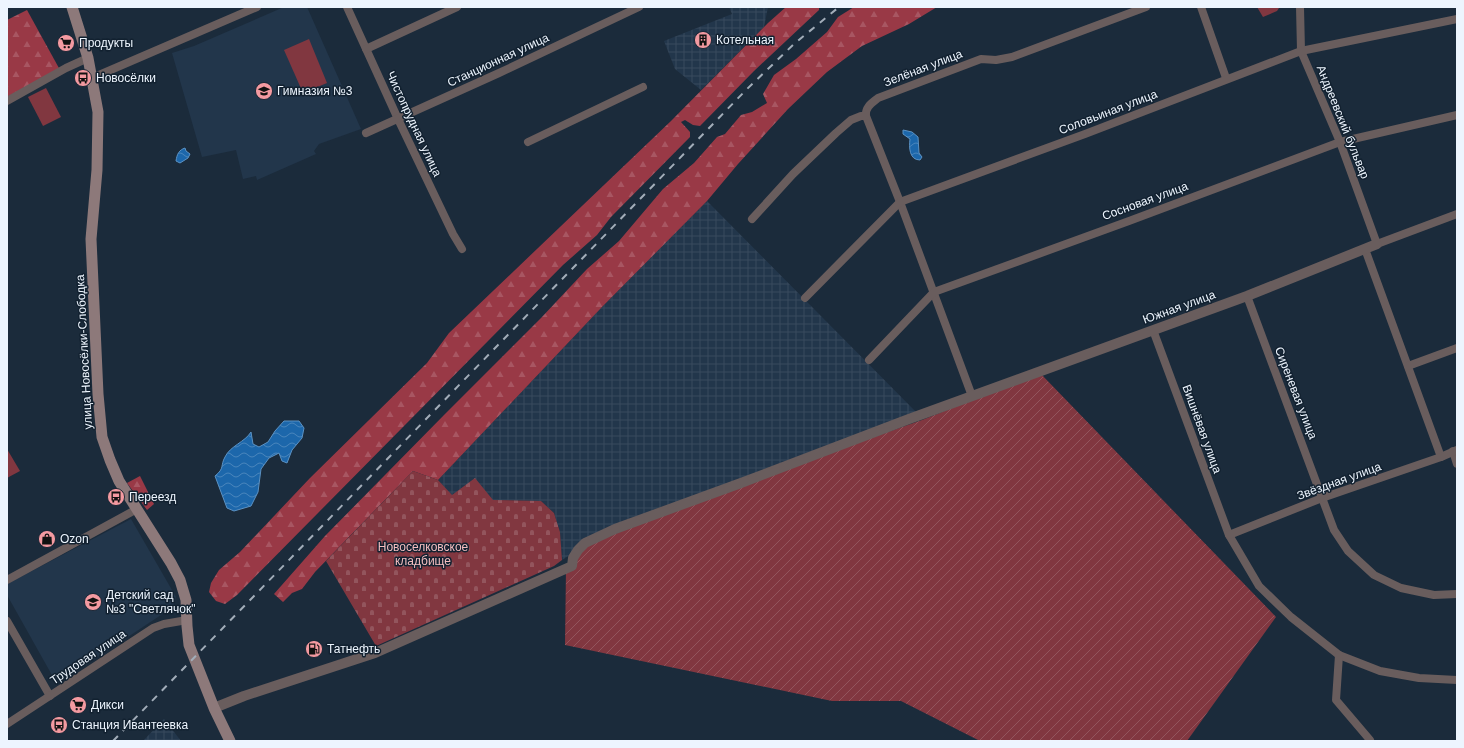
<svg xmlns="http://www.w3.org/2000/svg" width="1464" height="748" font-family="Arial,sans-serif">
	<defs>
		<pattern id="industrial-grid" width="8" height="8" patternUnits="userSpaceOnUse"><rect width="8" height="8" fill="#22364b"/><path d="M0 4h8M4 0v8" fill="none" stroke="#384a5d"/></pattern>
		<pattern id="forest-firs" width="22" height="20" patternUnits="userSpaceOnUse"><rect width="22" height="20" fill="#993946"/><path d="M5 1l3.5 6h-7zM16 11l3.5 6h-7z" fill="#a85662"/></pattern>
		<pattern id="cemetery-stones" width="16" height="16" patternUnits="userSpaceOnUse"><rect width="16" height="16" fill="#813740"/><path d="M2 7V4a2 2 0 0 1 4 0v3zM10 15v-3a2 2 0 0 1 4 0v3z" fill="#93555d"/></pattern>
		<pattern id="garden-furrows" width="10" height="10" patternUnits="userSpaceOnUse"><rect width="10" height="10" fill="#813740"/><path d="M-1 1l2-2M0 10L10 0M9 11l2-2" fill="none" stroke="#93555d"/></pattern>
		<pattern id="water-waves" width="16" height="10" patternUnits="userSpaceOnUse"><rect width="16" height="10" fill="#1c67ab"/><path d="M0 5q4-4 8 0t8 0" fill="none" stroke="#4885bc"/></pattern>
	</defs>
	<rect width="100%" height="100%" fill="#1b2b3b"/>
	<g fill="#22364b">
		<path d="M 284,7 L 307,7 L 361,129 L 319,144 L 314,151 L 316,154 L 257,180 L 256,176 L 243,179 L 236,150 L 202,157 L 172,53 L 194,46 Z"/>
		<path d="M 131,519 L 176,597 L 173,607 L 57,684 L 7,595 L 7,584 Z"/>
	</g>
	<g fill="url(#industrial-grid)">
		<path d="M 729,7 L 768,7 L 764,27 L 701,90 L 675,69 L 664,41 L 732,14 Z"/>
		<path d="M 707,201 L 919,415 L 578,550 L 562,560 L 560,532 L 554,513 L 541,501 L 493,500 L 452,496 L 438,480 L 602,307 Z"/>
		<path d="M 164,719 L 181,741 L 143,741 Z"/>
	</g>
	<g fill="#813740">
		<path d="M 1257,7 L 1278,7 L 1279,8 L 1277,11 L 1263,17 Z"/>
		<path d="M 309,39 L 327,83 L 303,93 L 284,50 Z"/>
		<path d="M 46,88 L 61,117 L 43,126 L 28,97 Z"/>
		<path d="M 7,449 L 20,471 L 7,478 Z"/>
	</g>
	<g fill="url(#forest-firs)">
		<path d="M 786,7 L 819,7 L 819,10 L 754,71 L 700,126 L 693,125 L 685,120 L 681,122 L 690,132 L 690,137 L 611,217 L 597,235 L 563,265 L 237,595 L 225,604 L 216,601 L 209,592 L 211,583 L 219,570 L 240,552 L 310,478 L 427,363 L 449,333 L 671,121 L 768,23 Z"/>
		<path d="M 854,7 L 937,7 L 909,24 L 862,46 L 827,72 L 788,109 L 738,164 L 707,201 L 602,307 L 438,480 L 413,471 L 315,572 L 302,589 L 292,593 L 283,602 L 274,594 L 325,536 L 444,415 L 541,318 L 587,269 L 619,241 L 663,189 L 694,163 L 717,137 L 725,134 L 741,115 L 752,112 L 767,103 L 763,94 L 774,75 L 796,59 L 827,32 L 838,17 Z"/>
		<path d="M 27,10 L 60,70 L 9,97 L 7,94 L 7,20 Z"/>
		<path d="M 140,476 L 154,504 L 147,510 L 127,483 Z"/>
	</g>
	<path fill="url(#cemetery-stones)" d="M 413,471 L 438,480 L 452,495 L 475,478 L 493,500 L 541,501 L 554,513 L 560,532 L 562,560 L 554,566 L 376,646 L 326,561 Z"/>
	<path fill="url(#garden-furrows)" d="M 1040,373 L 1276,617 L 1187,741 L 980,741 L 901,701 L 832,701 L 565,645 L 566,568 L 578,550 L 689,502 L 922,420 Z"/>
	<g fill="url(#water-waves)" stroke="#5b92c4">
		<path d="M 903,130 L 912,132 L 918,137 L 919,153 L 922,157 L 920,160 C 909,160 909,147 910,139 L 903,134 Z"/>
		<path d="M 185,148 L 186,151 L 190,154 L 188,158 L 180,163 L 176,161 C 177,154 179,150 185,148 Z"/>
		<path d="M 284,421 L 299,421 L 304,428 L 302,438 L 292,450 L 287,463 L 282,461 L 279,453 L 269,458 L 261,469 L 258,492 L 251,506 L 234,511 L 227,508 L 215,476 C 225,468 220,466 225,457 C 230,446 245,442 251,432 L 253,444 L 259,447 L 268,442 L 275,431 Z"/>
	</g>
	<g fill="none" stroke-linecap="round" stroke-linejoin="round">
		<g stroke="#695d5d" stroke-width="8">
			<path d="M 347,7 L 398,119 L 453,234 L 462,249"/>
			<path d="M 1201,7 L 1226,78"/>
			<path d="M 1300,7 L 1301,51 L 1340,142 L 1377,244 L 1457,214"/>
			<path d="M 366,49 L 457,7"/>
			<path d="M 92,78 L 257,7"/>
			<path d="M 7,101 L 66,68 L 88,58"/>
			<path d="M 866,116 L 900,202 L 972,396"/>
			<path d="M 366,133 L 499,73 L 639,7"/>
			<path d="M 528,142 L 643,87"/>
			<path d="M 752,219 L 793,174 L 836,133 L 851,120 L 861,116 L 866,116 C 865,107 872,103 878,98 L 981,59 L 996,60 L 1012,57 L 1146,7"/>
			<path d="M 1365,249 L 1441,457"/>
			<path d="M 1247,296 L 1334,530 L 1348,551 L 1374,575 L 1401,588 L 1434,595 L 1457,594"/>
			<path d="M 805,298 L 900,202 L 1085,134 L 1301,51 L 1457,19"/>
			<path d="M 1153,330 L 1229,535 L 1259,586 L 1291,617 L 1339,655 L 1380,671 L 1419,678 L 1457,680"/>
			<path d="M 869,360 L 934,292 L 1129,221 L 1340,142 L 1457,115"/>
			<path d="M 1408,366 L 1457,348"/>
			<path d="M 1453,451 L 1457,464"/>
			<path d="M 1229,535 L 1322,498 L 1441,457 L 1457,450"/>
			<path d="M 7,580 L 137,509"/>
			<path d="M 7,621 L 50,696"/>
			<path d="M 1339,655 L 1336,700 L 1370,740"/>
			<path d="M 7,724 L 153,628 L 164,624 L 187,620"/>
		</g>
		<path stroke="#695d5d" stroke-width="10" d="M 214,708 L 244,696 L 375,653 L 572,566 L 573,558 L 578,550 L 585,543 L 615,529 L 741,483 L 909,419 L 1247,296 L 1377,244"/>
		<path stroke="#8d797a" stroke-width="11" d="M 72,7 L 88,58 L 98,112 L 97,170 L 91,239 L 98,394 L 102,437 L 110,460 L 119,481 L 171,563 L 180,580 L 186,600 L 187,626 L 189,645 L 214,708 L 230,741"/>
		<path stroke="#a2adb9" stroke-width="2" stroke-dasharray="7 7" stroke-linecap="butt" d="M 113,741 L 746,90 L 794,44 L 839,7"/>
	</g>
	<defs>
		<g id="building-disc" transform="scale(0.9)"><circle r="9.5" fill="#f49aa1" stroke="#122130"/><path d="M-4-6H4V6H1V3H-1V6H-4ZM-2.5-4.3h1.7v1.8h-1.7ZM.8-4.3h1.7v1.8H.8ZM-2.5-1h1.7V.8h-1.7ZM.8-1h1.7V.8H.8Z" fill="#111"/></g>
		<g id="supermarket-disc" transform="scale(0.9)"><circle r="9.5" fill="#f49aa1" stroke="#122130"/><path d="M-6-5.5h2.5l.6 2H6L4.5 2H-2.5L-4.4-4H-6ZM-1.5 3.2a1.3 1.3 0 1 0 .1 0ZM3 3.2a1.3 1.3 0 1 0 .1 0Z" fill="#111"/></g>
		<g id="bus-disc" transform="scale(0.9)"><circle r="9.5" fill="#f49aa1" stroke="#122130"/><path d="M-5-6H5V4H4V6H2V4H-2V6H-4V4H-5ZM-3.5-4V0h7V-4ZM-3.5 1.2v1.5H-2V1.2ZM2 1.2v1.5H3.5V1.2Z" fill="#111"/></g>
		<g id="school-disc" transform="scale(0.9)"><circle r="9.5" fill="#f49aa1" stroke="#122130"/><path d="M0-5L7-2L0 1L-7-2ZM-4 1L0 2.5L4 1V4Q0 6-4 4Z" fill="#111"/></g>
		<g id="shop-disc" transform="scale(0.9)"><circle r="9.5" fill="#f49aa1" stroke="#122130"/><path d="M-5-2.5h2.3a2.7 3.5 0 0 1 5.4 0H5L5.5 6h-11ZM-1.5-2.5h3a1.5 2.3 0 0 0-3 0Z" fill="#111"/></g>
		<g id="fuel-disc" transform="scale(0.9)"><circle r="9.5" fill="#f49aa1" stroke="#122130"/><path d="M-5.5-6h7V0h2V4h1.3V-2.5L3-4.5l.8-.8L6-3V5H2.5V1h-1V6h-7ZM-4.2-4.7v3.2H.2V-4.7Z" fill="#111"/></g>
	</defs>
	<g fill-rule="evenodd">
		<use href="#building-disc" x="703" y="40"/>
		<use href="#supermarket-disc" x="66" y="43"/>
		<use href="#bus-disc" x="83" y="78"/>
		<use href="#school-disc" x="264" y="91"/>
		<use href="#bus-disc" x="116" y="497"/>
		<use href="#shop-disc" x="47" y="539"/>
		<use href="#school-disc" x="93" y="602"/>
		<use href="#fuel-disc" x="314" y="649"/>
		<use href="#supermarket-disc" x="78" y="705"/>
		<use href="#bus-disc" x="59" y="725"/>
	</g>
	<g text-anchor="middle" dominant-baseline="central" stroke-width="3" stroke-linejoin="round" paint-order="stroke">
		<g font-size="12" fill="#edf5fe" stroke="#122130" text-anchor="start">
			<text x="716" y="40">Котельная</text>
			<text x="79" y="43">Продукты</text>
			<text x="96" y="78">Новосёлки</text>
			<text x="277" y="91">Гимназия №3</text>
			<text x="129" y="497">Переезд</text>
			<text x="60" y="539">Ozon</text>
			<text x="106" y="595">Детский сад<tspan x="106" dy="14">№3 "Светлячок"</tspan></text>
			<text x="327" y="649">Татнефть</text>
			<text x="91" y="705">Дикси</text>
			<text x="72" y="725">Станция Ивантеевка</text>
		</g>
		<g font-size="12" fill="#edf5fe" stroke="#122130">
			<text transform="translate(498 60) rotate(-25)">Станционная улица</text>
			<text transform="translate(923 68) rotate(-21)">Зелёная улица</text>
			<text transform="translate(1108 112) rotate(-21)">Соловьиная улица</text>
			<text transform="translate(1343 122) rotate(68)">Андреевский бульвар</text>
			<text transform="translate(414 124) rotate(65)">Чистопрудная улица</text>
			<text transform="translate(1145 201) rotate(-20)">Сосновая улица</text>
			<text transform="translate(1179 307) rotate(-20)">Южная улица</text>
			<text transform="translate(84 352) rotate(-93)">улица Новосёлки-Слободка</text>
			<text transform="translate(1296 393) rotate(69)">Сиреневая улица</text>
			<text transform="translate(1202 429) rotate(70)">Вишнёвая улица</text>
			<text transform="translate(1339 481) rotate(-20)">Звёздная улица</text>
			<text transform="translate(88 657) rotate(-34)">Трудовая улица</text>
		</g>
		<g font-size="12" fill="#f5bec0" stroke="#122130">
			<text x="423" y="547">Новоселковское<tspan x="423" dy="14">кладбище</tspan></text>
		</g>
	</g>
	<rect width="1464" height="748" fill="none" stroke="#edf5fe" stroke-width="16"/>
</svg>
